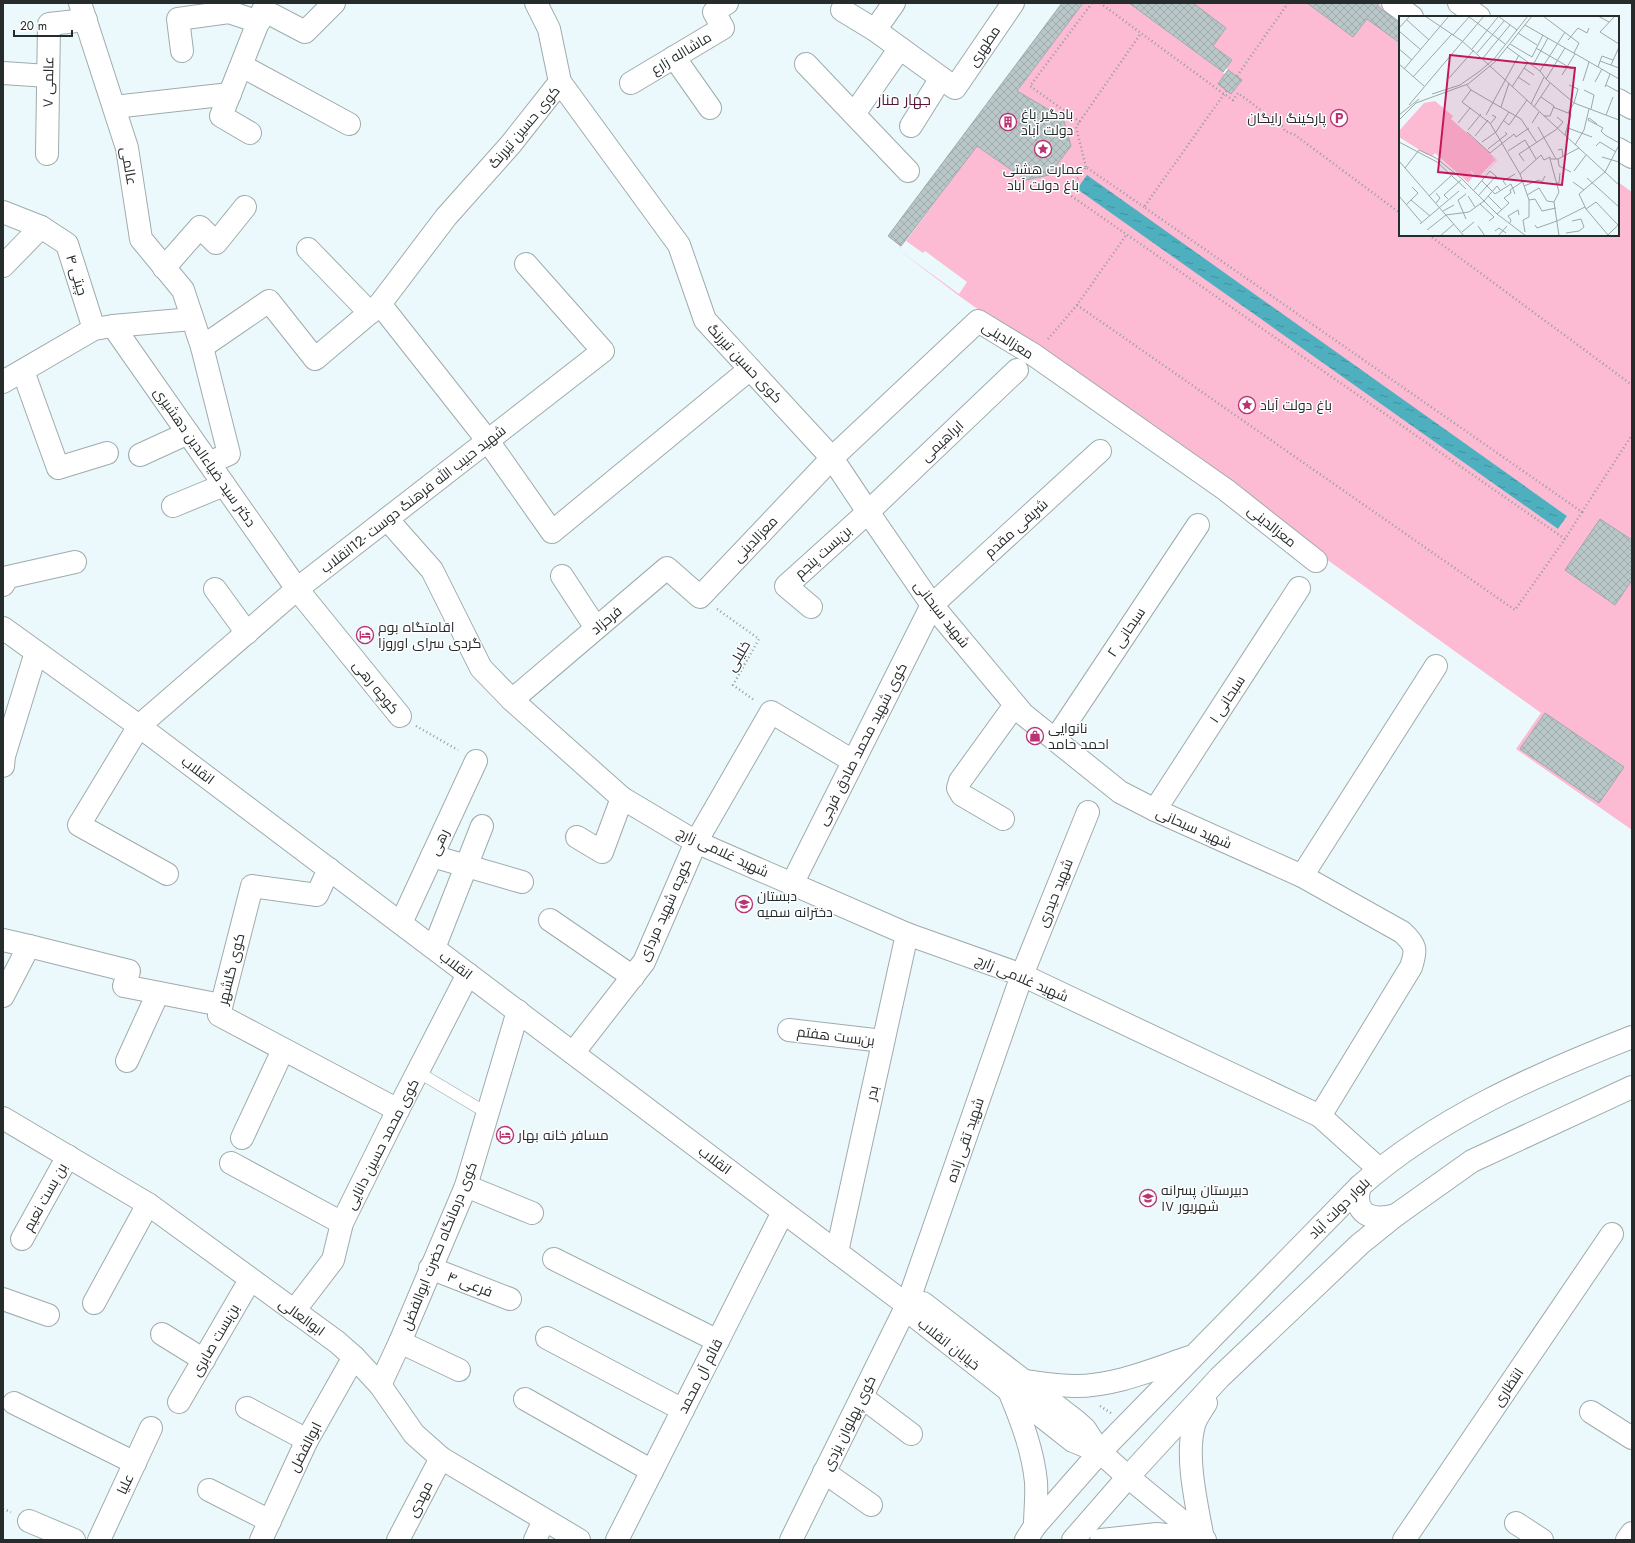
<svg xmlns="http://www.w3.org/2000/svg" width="1635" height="1543" font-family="Jost,Cairo,sans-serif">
	<defs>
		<pattern id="water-ripples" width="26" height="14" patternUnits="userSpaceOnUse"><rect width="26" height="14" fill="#4eb0bf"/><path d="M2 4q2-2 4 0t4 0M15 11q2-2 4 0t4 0" fill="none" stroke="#418f9b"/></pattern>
		<pattern id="building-cross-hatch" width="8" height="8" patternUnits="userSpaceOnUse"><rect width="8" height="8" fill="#bac7c9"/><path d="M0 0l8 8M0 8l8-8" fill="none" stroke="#a0abad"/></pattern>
	</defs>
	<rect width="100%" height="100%" fill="#ecf9fc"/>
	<path fill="#fdbad3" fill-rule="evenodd" d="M 1062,3 L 888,236 L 901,247 L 899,250 L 959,294 L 967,282 L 925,251 L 923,253 L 906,241 L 1083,3 L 1129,3 L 1225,74 L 1228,70 L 1226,68 L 1232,60 L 1213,46 L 1226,28 L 1193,3 L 1307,3 L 1353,37 L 1377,6 L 1377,3 L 1400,20 L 1400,22 L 1394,18 L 1387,26 L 1389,35 L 1400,43 L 1400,235 L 1618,235 L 1618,182 L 1632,192 L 1632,830 L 1516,749 L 1541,713 L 958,295 L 899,250 L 901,246 L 888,236 ZM 1087,176 L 1567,516 L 1558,529 L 1078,189 Z"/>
	<path fill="url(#water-ripples)" d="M 1087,175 L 1567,516 L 1558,529 L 1077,189 Z"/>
	<g fill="url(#building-cross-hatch)" stroke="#9eaaac">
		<path d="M 1062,3 L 1083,3 L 1017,91 L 1063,118 L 1071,146 L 1049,175 L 1026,180 L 977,146 L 901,246 L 888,236 Z"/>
		<path d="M 1129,3 L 1193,3 L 1226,28 L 1213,46 L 1232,60 L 1223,72 Z"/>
		<path d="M 1307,3 L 1379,3 L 1377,6 L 1400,24 L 1400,43 L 1367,19 L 1353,37 Z"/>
		<path d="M 1228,70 L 1242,80 L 1231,94 L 1218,84 Z"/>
		<path d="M 1600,519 L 1632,540 L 1632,580 L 1615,605 L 1565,570 Z"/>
		<path d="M 1545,713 L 1624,767 L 1599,803 L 1520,749 Z"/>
	</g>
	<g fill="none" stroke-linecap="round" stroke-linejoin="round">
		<g stroke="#9fabad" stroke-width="12">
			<path id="lane" d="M 418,1072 L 487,1113"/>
		</g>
		<g stroke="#9fabad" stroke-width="24">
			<g id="street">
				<path d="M 80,3 L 127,148 L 141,239 L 183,290 L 202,347 L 269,301 L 315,359 L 380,304 L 446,217 L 511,144 L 560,82 L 679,245 L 705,320 L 832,458 L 868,512 L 932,605 L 1023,714 L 1120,792 L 1155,810 L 1302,876 L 1402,932 C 1416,945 1417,949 1411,967 L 1320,1116 L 1379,1169"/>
				<path d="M 536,3 L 549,29 L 560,82"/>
				<path d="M 1393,3 L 1412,17"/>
				<path d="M 1459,3 L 1479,17"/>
				<path d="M 842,10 L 875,30 L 955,88 L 1013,3"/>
				<path d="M 875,30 L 894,3"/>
				<path d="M 182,51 L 178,19 L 229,12 L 259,22"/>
				<path d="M 674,57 L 710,108"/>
				<path d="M 806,64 L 908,171"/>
				<path d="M 242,66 L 349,124"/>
				<path d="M 3,73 L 48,76"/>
				<path d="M 631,83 L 723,28 L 714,12 L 727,3"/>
				<path d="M 1618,100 L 1632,108"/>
				<path d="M 114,107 L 230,94"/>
				<path d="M 854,114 L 900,48"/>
				<path d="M 911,126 L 941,78"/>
				<path d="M 250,133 L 221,116 L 263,10 L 305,32 L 334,3"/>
				<path d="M 1618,149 L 1632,157"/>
				<path d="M 47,154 L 49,24 L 86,20"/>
				<path d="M 3,212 L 41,227 L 67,244 L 94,329"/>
				<path d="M 308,249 L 370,313"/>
				<path d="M 3,266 L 41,227"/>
				<path d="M 164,268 L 200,227 L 216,243 L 245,207"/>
				<path d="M 380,304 L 488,441 L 552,532 L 750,369"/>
				<path d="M 113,326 L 297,589 L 400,716"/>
				<path d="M 202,347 L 229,454 L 209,463"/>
				<path d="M 23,371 L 58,468 L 107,453"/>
				<path d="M 3,382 L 94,329 L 113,326 L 192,319"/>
				<path d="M 140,455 L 188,433"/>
				<path d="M 173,506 L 224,485"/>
				<path d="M 387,519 L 432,570 L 481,668 L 512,700 L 622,798 L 696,842 L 907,934 L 1022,975 L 1320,1116"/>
				<path d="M 562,576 L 596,628"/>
				<path d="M 3,585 L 8,577 L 75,562"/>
				<path d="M 215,589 L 247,633"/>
				<path d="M 811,607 L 786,586 L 868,512 L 1017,370"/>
				<path d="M 512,700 L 667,568 L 700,597 L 832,458 L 978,321 L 1034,355 L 1226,490 L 1316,561"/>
				<path d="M 1055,740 L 1198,525"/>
				<path d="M 3,766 L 4,756 L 36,652"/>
				<path d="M 1155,810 L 1299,588"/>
				<path d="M 1003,819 L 962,795 L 958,788 L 960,781 L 1015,705"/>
				<path d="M 577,837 L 602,852 L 622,798"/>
				<path d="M 432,856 L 522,882"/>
				<path d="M 329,869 L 317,895 L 252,886 L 219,1015 L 398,1110"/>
				<path d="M 167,874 L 79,825 L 139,726 L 297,589 L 603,351 L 526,264"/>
				<path d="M 1302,876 L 1436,666"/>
				<path d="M 792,884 L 932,605 L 1100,451"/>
				<path d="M 550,920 L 633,977"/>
				<path d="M 401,923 L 476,761"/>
				<path d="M 3,940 L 29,946 L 3,996"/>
				<path d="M 29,946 L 129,971 L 124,986 L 221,1005"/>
				<path d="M 434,948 L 482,826"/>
				<path d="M 789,1030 L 883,1041"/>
				<path d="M 573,1053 L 644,962 L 696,842 L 771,712 L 853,761"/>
				<path d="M 127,1061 L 158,993"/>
				<path d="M 3,1118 L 148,1204 L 337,1342 L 354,1357 L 380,1385 L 414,1434 L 441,1458 L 579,1540"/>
				<path d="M 242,1138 L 283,1050"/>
				<path d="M 231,1163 L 342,1223"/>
				<path d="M 466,1186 L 532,1213"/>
				<path d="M 22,1239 L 68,1156"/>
				<path d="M 837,1252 L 907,934"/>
				<path d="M 554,1259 L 718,1341"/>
				<path d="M 430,1268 L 510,1299"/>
				<path d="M 3,1299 L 48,1315"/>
				<path d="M 94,1303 L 148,1204"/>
				<path d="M 294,1311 L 333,1260 L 342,1223 L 398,1110 L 468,974"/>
				<path d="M 162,1334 L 204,1360"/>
				<path d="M 547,1338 L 683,1410"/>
				<path d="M 400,1342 L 459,1370"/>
				<path d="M 380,1385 L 400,1342 L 466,1186 L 518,1011"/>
				<path d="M 862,1397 L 911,1434"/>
				<path d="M 525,1399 L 652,1471"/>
				<path d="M 179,1402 L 250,1280"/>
				<path d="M 14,1403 L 135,1463"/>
				<path d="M 247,1408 L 307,1440"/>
				<path d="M 1591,1412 L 1632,1438"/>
				<path d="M 824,1472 L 871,1505"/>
				<path d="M 209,1490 L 270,1521"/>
				<path d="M 29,1521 L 74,1540"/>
				<path d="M 1516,1523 L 1542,1540"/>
				<path d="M 99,1540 L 151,1428"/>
				<path d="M 261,1540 L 307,1440 L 354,1357"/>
				<path d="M 398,1540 L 441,1458"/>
				<path d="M 535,1540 L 544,1520"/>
				<path d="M 617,1540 L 783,1212"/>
				<path d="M 791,1540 L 907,1305 L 1022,975 L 1088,812"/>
				<path d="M 1404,1540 L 1612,1234"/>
				<path d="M 1627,1540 L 1632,1533"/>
			</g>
		</g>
		<g stroke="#9fabad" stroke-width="24">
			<g id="secondary">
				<path d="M 3,628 L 139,726 L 907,1305 L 913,1315 L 1073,1441 L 1100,1452"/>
				<path d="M 1360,1186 C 1352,1214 1371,1222 1396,1215"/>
				<path d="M 907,1305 L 923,1303 L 1076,1421 L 1085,1429 L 1100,1452 L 1128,1477 L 1205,1540"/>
				<path d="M 1024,1381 C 1041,1383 1058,1386 1075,1386 C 1115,1386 1154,1369 1190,1357"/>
				<path d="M 1010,1393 C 1022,1422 1033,1451 1036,1482 C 1037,1496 1035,1512 1035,1526"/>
				<path d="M 1026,1540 L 1035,1526 L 1100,1452 L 1360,1186 C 1437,1118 1537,1074 1632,1037"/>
				<path d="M 1073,1540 L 1128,1477 L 1220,1377 L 1360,1244 L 1396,1215 L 1472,1161 L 1632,1087"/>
				<path d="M 1101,1540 L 1157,1534 L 1203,1539 C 1197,1506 1185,1457 1194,1425 C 1196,1417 1202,1410 1206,1403"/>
			</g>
		</g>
		<g stroke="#939c9f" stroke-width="2.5" stroke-dasharray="1 3" stroke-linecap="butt">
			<path d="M 1100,3 L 1224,94 L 1233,100 L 1238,93 L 1282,126 L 1285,131 L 1295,135 L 1400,213"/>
			<path d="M 1237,76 L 1288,3"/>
			<path d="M 1080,122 L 1030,86 L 1092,3"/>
			<path d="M 1086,167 L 1076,127 L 1141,33"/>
			<path d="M 1144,207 L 1086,167 L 1067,193 L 1565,539 L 1582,512 L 1144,207 L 1227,90"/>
			<path d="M 1429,235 L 1632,385"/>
			<path d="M 1077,305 L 1515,610 L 1565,539"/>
			<path d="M 1048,339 L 1077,305 L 1127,234"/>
			<path d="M 1582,512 L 1632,435"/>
			<path d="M 717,609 L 759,639 L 733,685 L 754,700"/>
			<path d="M 416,726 L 458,750"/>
			<path d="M 1100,1406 L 1111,1413"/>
			<path d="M 3,1509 L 11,1512"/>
		</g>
		<use href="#lane" stroke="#fff" stroke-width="11"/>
		<use href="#street" stroke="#fff" stroke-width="22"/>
		<use href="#secondary" stroke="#fff" stroke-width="22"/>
	</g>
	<defs>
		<g id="parking-ring" transform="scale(0.9)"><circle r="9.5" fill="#fff" stroke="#b93375" stroke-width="1.5"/><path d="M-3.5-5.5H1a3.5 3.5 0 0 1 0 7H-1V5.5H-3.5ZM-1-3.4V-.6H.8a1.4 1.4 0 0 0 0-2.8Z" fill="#b93375"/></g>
		<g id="building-ring" transform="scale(0.9)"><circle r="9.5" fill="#fff" stroke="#b93375" stroke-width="1.5"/><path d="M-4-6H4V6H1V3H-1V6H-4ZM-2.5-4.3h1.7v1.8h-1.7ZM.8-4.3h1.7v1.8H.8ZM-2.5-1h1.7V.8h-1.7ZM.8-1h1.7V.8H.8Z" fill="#b93375"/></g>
		<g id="sight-ring" transform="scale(0.9)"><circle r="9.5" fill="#fff" stroke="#b93375" stroke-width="1.5"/><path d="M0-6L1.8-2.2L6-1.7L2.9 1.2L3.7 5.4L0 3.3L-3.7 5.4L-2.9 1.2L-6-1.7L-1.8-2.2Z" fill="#b93375"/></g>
		<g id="hotel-ring" transform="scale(0.9)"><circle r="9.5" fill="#fff" stroke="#b93375" stroke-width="1.5"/><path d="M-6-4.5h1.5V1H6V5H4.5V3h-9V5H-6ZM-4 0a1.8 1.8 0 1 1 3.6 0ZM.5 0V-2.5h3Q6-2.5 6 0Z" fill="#b93375"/></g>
		<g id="shop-ring" transform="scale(0.9)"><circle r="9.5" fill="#fff" stroke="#b93375" stroke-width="1.5"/><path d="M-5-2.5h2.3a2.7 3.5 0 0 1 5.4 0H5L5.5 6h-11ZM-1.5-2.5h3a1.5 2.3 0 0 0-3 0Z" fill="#b93375"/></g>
		<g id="school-ring" transform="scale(0.9)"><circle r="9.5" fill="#fff" stroke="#b93375" stroke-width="1.5"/><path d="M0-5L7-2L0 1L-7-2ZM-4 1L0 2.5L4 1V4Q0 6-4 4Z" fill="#b93375"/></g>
	</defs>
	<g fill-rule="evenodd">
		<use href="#parking-ring" x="1339" y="118"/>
		<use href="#building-ring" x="1008" y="122"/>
		<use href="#sight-ring" x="1043" y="149"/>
		<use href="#sight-ring" x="1247" y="405"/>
		<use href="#hotel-ring" x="365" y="635"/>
		<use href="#shop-ring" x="1035" y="736"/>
		<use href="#school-ring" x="744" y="904"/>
		<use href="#hotel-ring" x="505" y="1135"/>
		<use href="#school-ring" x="1148" y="1198"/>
	</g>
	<g text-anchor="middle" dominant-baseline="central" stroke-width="3" stroke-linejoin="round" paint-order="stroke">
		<g font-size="14" fill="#262b2c" stroke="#fff">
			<text transform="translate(984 46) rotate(-56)">مطهری</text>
			<text transform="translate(681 53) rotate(-31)">ماشااله زارع</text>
			<text transform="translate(48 82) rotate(-89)">عالمی ۷</text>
			<text transform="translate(524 127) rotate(-50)">کوی حسین تیررنگ</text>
			<text transform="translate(129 166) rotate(80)">عالمی</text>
			<text transform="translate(77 275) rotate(73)">چیتی ۴</text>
			<text transform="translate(1008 340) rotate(32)">معزالدینی</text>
			<text transform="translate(745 363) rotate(47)">کوی حسین تیررنگ</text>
			<text transform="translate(942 441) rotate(-43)">ابراهیمی</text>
			<text transform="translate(205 457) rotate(55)">دکتر سید ضیاءالدین دهشیری</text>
			<text transform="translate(413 499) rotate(-38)">شهید حبیب الله فرهنگ دوست -12انقلاب</text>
			<text transform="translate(1272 526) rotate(39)">معزالدینی</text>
			<text transform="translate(1016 528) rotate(-42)">شریفی مقدم</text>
			<text transform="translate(755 539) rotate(-46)">معزالدینی</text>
			<text transform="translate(823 552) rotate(-42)">بن‌بست پنجم</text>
			<text transform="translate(942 614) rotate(52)">شهید سبحانی</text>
			<text transform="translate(606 620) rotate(-40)">فرحزاد</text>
			<text transform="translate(1126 632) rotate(-56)">سبحانی ۲</text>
			<text transform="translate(738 656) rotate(-60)">خلیلی</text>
			<text transform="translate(376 687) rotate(51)">کوچه رهی</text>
			<text transform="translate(1227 699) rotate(-57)">سبحانی ۱</text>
			<text transform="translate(862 744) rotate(-63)">کوی شهید محمد صادق فرجی</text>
			<text transform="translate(198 770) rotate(37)">انقلاب</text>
			<text transform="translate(1194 828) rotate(24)">شهید سبحانی</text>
			<text transform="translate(439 842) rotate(-65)">رهی</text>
			<text transform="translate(723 852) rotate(25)">شهید غلامی زارچ</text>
			<text transform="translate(1055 893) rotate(-68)">شهید حیدری</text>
			<text transform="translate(665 910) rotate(-66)">کوچه شهید مردای</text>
			<text transform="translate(456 965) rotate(37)">انقلاب</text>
			<text transform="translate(231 969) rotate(-76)">کوی گلشهر</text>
			<text transform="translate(1022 978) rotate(23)">شهید غلامی زارچ</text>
			<text transform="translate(836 1036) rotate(7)">بن‌بست هفتم</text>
			<text transform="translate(872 1093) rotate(-78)">بدر</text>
			<text transform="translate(965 1140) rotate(-71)">شهید تقی زاده</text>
			<text transform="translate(382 1144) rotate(-63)">کوی محمد حسین دانایی</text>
			<text transform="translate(715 1160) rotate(37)">انقلاب</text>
			<text transform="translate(45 1197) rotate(-61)">بن بست نعیم</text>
			<text transform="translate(1339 1208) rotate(-45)">بلوار دولت آباد</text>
			<text transform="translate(439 1246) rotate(-68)">کوی درمانگاه حضرت ابوالفضل</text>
			<text transform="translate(470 1284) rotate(21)">فرعی ۴</text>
			<text transform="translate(302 1317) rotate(36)">ابوالعالی</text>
			<text transform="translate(215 1340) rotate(-60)">بن‌بست صابری</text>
			<text transform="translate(949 1344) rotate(38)">خیابان انقلاب</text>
			<text transform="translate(700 1376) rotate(-63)">قائم آل محمد</text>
			<text transform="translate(1508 1387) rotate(-56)">انتظاری</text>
			<text transform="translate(849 1423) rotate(-64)">کوی پهلوان یزدی</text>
			<text transform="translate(305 1447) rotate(-63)">ابوالفضل</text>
			<text transform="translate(125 1484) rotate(-65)">علیا</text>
			<text transform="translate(420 1499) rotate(-63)">مهدی</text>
		</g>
		<g font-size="14" fill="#262b2c" stroke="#fff" text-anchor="start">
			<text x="1021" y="114">بادگیر باغ<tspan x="1021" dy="16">دولت آباد</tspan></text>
			<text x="1326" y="118" text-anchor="end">پارکینگ رایگان</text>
			<text x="1043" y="169" text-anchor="middle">عمارت هشتی<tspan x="1043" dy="16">باغ دولت آباد</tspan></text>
			<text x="1260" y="405">باغ دولت آباد</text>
			<text x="378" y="627">اقامتگاه بوم<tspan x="378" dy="16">گردی سرای اوروزا</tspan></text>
			<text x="1048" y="728">نانوایی<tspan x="1048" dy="16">احمد حامد</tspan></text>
			<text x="757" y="896">دبستان<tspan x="757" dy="16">دخترانه سمیه</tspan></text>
			<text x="518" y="1135">مسافر خانه بهار</text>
			<text x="1161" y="1190">دبیرستان پسرانه<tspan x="1161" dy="16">۱۷ شهریور</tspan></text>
		</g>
		<g font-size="15" fill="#551534" stroke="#fff">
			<text x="904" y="100">جهار منار</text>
		</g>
	</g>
	<g transform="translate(1399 16)">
		<rect width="220" height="220" fill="#ecf9fc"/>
		<path d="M 36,85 L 54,100 L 52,103 L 93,139 L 98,144 L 78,167 L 97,144 L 92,139 L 96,144 L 79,162 L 71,154 L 74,160 L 69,167 L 74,171 L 36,137 L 33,140 L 27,138 L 0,121 L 0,115 L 25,87 Z" fill="#fdbad3"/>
		<path fill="none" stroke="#9da7a9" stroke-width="1" d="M 26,0 L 63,25 L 90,49M 69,0 L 106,28M 99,0 L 118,14M 144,0 L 180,27 L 175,37M 199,0 L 210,6M 216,0 L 201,16 L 220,28M 8,4 L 30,24M 126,9 L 220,63M 0,12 L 11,0M 0,15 L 22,34M 119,17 L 138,29M 54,19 L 70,1M 169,24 L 179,12 L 188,17 L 190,12M 111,28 L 133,41 L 144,19M 108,31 L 141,55 L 148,64 L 175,87 L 220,104M 137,32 L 173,53M 0,33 L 13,44M 73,33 L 99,1M 78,37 L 105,5M 84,42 L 111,9M 201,45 L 203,40 L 214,44M 0,48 L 25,70M 134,49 L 149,22M 212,49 L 220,31M 91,50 L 220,169M 199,51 L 201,45 L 220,52M 125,52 L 135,59M 5,53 L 50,0M 141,55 L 166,16M 163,59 L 176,38M 14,61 L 53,18M 119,61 L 131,69M 50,62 L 75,34M 147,63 L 166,32M 184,65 L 190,46M 196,66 L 203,53M 68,69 L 72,74 L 63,86 L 91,107 L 121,158 L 142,139 L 145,144 L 151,141 L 151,143 L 159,143 L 180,132M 207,69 L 220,76M 113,71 L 129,46M 206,71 L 211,58M 72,74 L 122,103 L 138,127M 185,74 L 195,79 L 192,93M 33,78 L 61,69 L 81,55 L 95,43 L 129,0M 142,81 L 155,90 L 151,100 L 145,100M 132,88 L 145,61M 10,89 L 85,0M 102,91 L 110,67M 135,91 L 151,67M 154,91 L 169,97M 0,99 L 20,83M 87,99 L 120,39M 207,99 L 214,81M 0,104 L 17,87 L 69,68 L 97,45 L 133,0M 104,104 L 110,109 L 128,84M 189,104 L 204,112 L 202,115 L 206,119 L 220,127M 189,104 L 190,102 L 198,108M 59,107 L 71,92M 92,107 L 97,101 L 93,99M 133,107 L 140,96M 139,111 L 157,143M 169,112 L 193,121M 69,114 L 82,98M 68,116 L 91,137 L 115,118 L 117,121 L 130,112M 166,119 L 172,98 L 169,97 L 175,87 L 179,73 L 170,69M 76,120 L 89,104M 0,126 L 38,146 L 67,173M 83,126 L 97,116 L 110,96M 176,129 L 185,114 L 190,93M 197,130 L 201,126 L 217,136M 89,133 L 108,118 L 106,116M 159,134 L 163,133 L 164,141M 109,135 L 126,124 L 137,143M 203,141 L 220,146M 151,143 L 160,176 L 155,186 L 160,220M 159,143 L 160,150 L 172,156M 0,145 L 65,220M 125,145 L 120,138 L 158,113 L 164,106 L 158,101M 6,152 L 20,134 L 37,142 L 63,163 L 98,198 L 127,220M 175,155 L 187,139M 121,158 L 130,184 L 130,201 L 124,204 L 126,216M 188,162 L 220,191M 83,165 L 96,178 L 112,168 L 116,178M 174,166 L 185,174M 157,167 L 160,167 L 161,157M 107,169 L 104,165 L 116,158M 125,170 L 140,164 L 143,166 L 146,160M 74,175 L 91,155 L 99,162M 67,178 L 59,184 L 67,203M 128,179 L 140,172 L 148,185 L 155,186M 0,180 L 23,207M 30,180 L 54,158M 69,180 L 76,191M 79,180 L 97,160M 89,180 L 103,194M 49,183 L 45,179 L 62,164M 12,184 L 31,200M 130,184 L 136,183 L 143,195 L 157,192M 37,187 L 41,182 L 37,177M 81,188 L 95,201 L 90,205M 7,189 L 19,177 L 13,171M 187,193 L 197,186 L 219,209M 44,195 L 55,189M 98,198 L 110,187 L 105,182 L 112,177 L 111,174 L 123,166M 111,207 L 112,204 L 109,200 L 119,194 L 120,199M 21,208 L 60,175M 136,209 L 138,212 L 158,205 L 186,191M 79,210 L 86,220M 28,214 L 47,199 L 70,196 L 85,185 L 98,170 L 101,174M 96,215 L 100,212 L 107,217M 63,216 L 75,206M 167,217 L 180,215 L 185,211 L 182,203 L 173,205M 209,219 L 187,193 L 180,178 L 206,156 L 220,129M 41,220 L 55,208M 99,220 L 108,210M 208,220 L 220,208"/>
		<path fill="#c2185b" fill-opacity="0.15" stroke="#c2185b" stroke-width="2" d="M 51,39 L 176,52 L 163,169 L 39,156 Z"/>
		<rect width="220" height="220" fill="none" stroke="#262b2c" stroke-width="2"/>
	</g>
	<rect width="1635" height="1543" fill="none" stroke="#262b2c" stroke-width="8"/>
	<path d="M14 30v6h58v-6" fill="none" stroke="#262b2c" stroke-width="2"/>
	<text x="20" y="30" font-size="12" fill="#262b2c" stroke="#ffffff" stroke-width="3" paint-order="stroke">20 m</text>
</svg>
